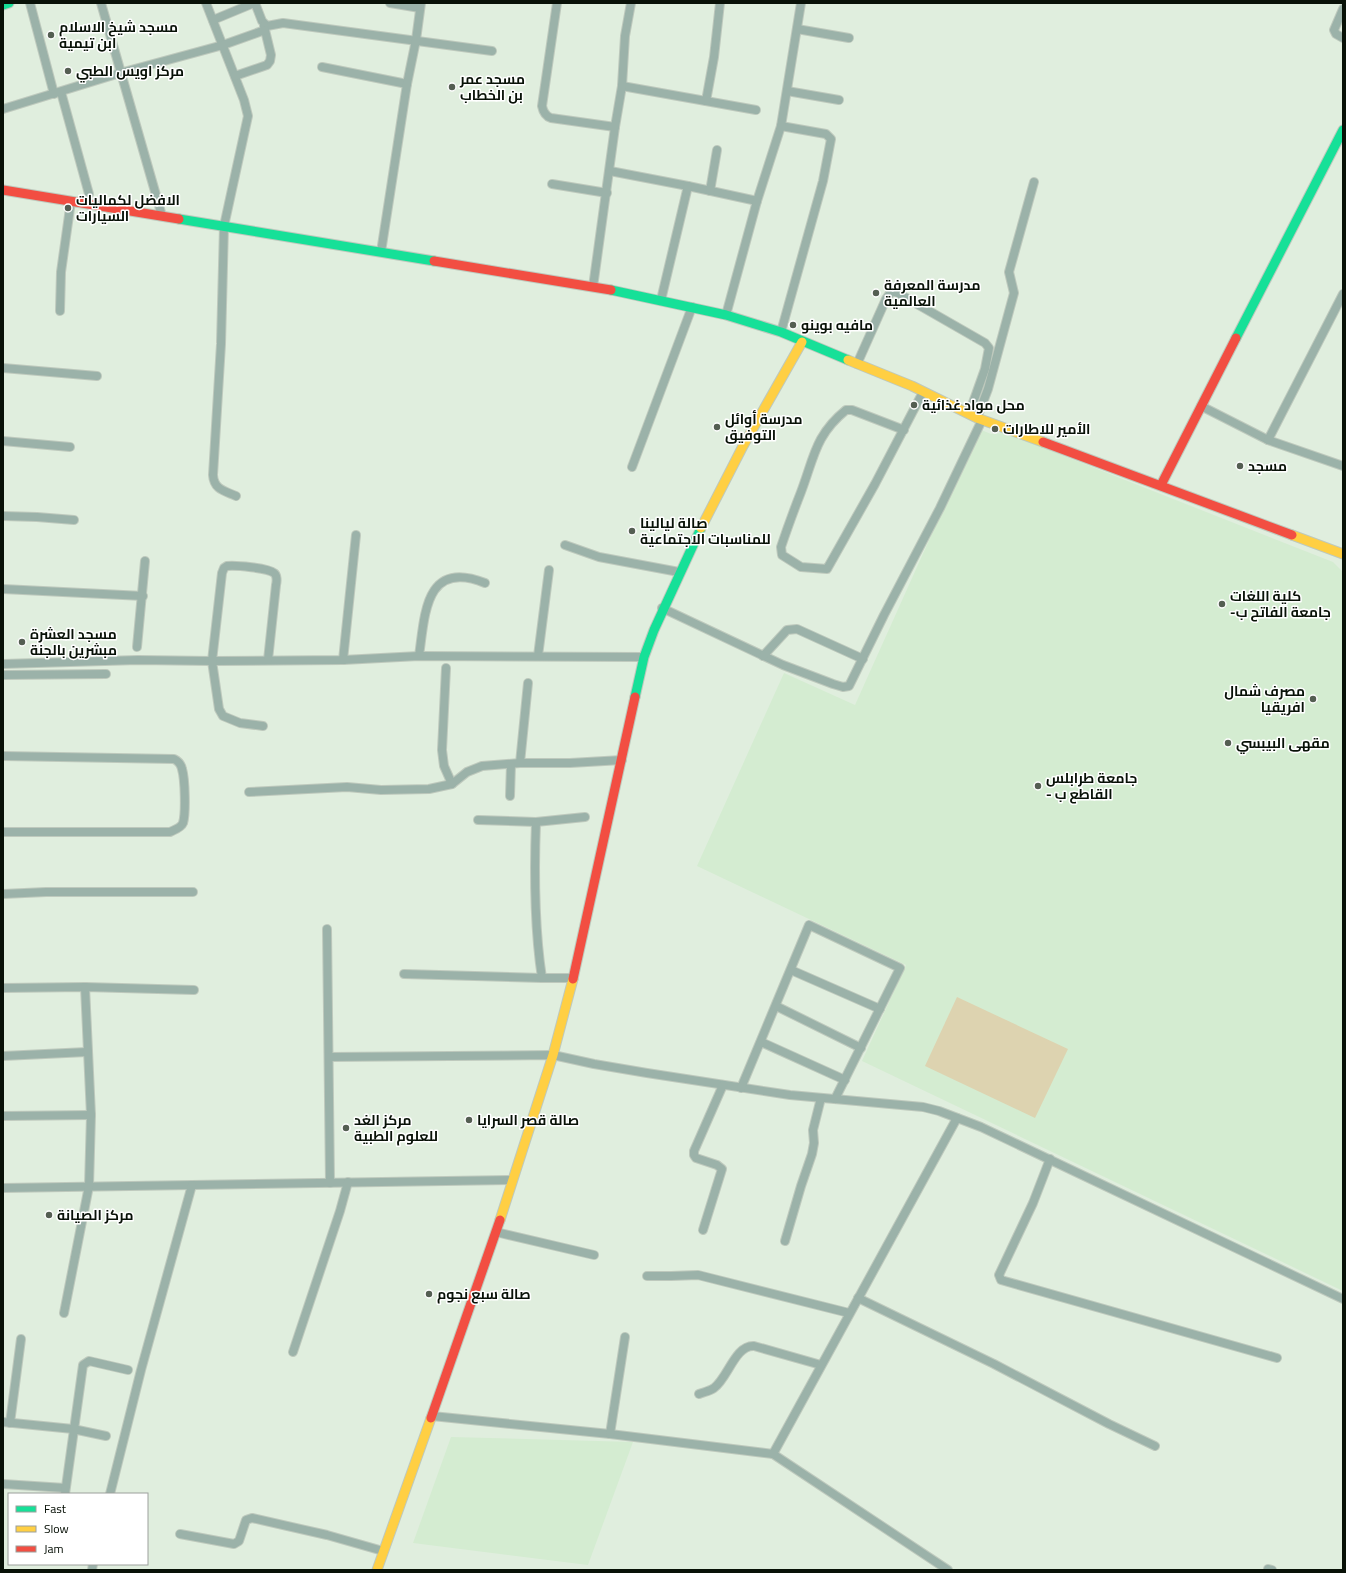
<svg xmlns="http://www.w3.org/2000/svg" width="1346" height="1573" font-family="Georgia,Cairo,serif">
	<rect width="100%" height="100%" fill="#e0eede"/>
	<g fill="#d4ecd1">
		<path d="M 979,429 L 991,434 L 1006,433 L 1333,562 L 1343,572 L 1343,1291 L 862,1061 L 906,965 L 697,866 L 784,673 L 855,705 Z"/>
		<path d="M 451,1437 L 633,1442 L 588,1565 L 413,1543 Z"/>
	</g>
	<path fill="#ddd3b0" d="M 957,997 L 1068,1049 L 1035,1118 L 925,1066 Z"/>
	<g fill="none" stroke-linecap="round" stroke-linejoin="round">
		<g stroke="#bec9bd" stroke-width="10">
			<g id="street">
				<path d="M 30,3 L 54,94"/>
				<path d="M 101,3 L 162,216"/>
				<path d="M 206,3 L 244,100 L 248,116 L 224,226 L 221,344 L 213,475 C 214,490 225,491 236,496"/>
				<path d="M 255,3 L 262,21 L 267,26 L 283,23 L 492,51"/>
				<path d="M 390,3 L 420,8"/>
				<path d="M 557,3 L 542,106 C 543,111 545,116 551,118 L 615,127"/>
				<path d="M 1343,9 L 1334,30 L 1336,34 L 1343,38"/>
				<path d="M 213,20 L 254,3"/>
				<path d="M 797,29 L 849,38"/>
				<path d="M 322,67 L 407,84"/>
				<path d="M 235,76 L 267,65 L 270,61 L 271,55 L 264,26"/>
				<path d="M 622,86 L 756,110"/>
				<path d="M 787,91 L 839,100"/>
				<path d="M 61,92 L 89,194"/>
				<path d="M 706,101 L 714,57 L 720,3"/>
				<path d="M 3,109 L 120,73 L 223,45 L 265,30"/>
				<path d="M 781,126 L 826,134 L 831,139 L 823,181 L 781,332"/>
				<path d="M 610,171 L 688,186 L 757,201"/>
				<path d="M 552,184 L 607,193"/>
				<path d="M 710,191 L 717,150"/>
				<path d="M 381,252 L 407,84 L 416,40 L 421,3"/>
				<path d="M 593,287 L 615,127 L 622,86 L 625,36 L 631,3"/>
				<path d="M 661,300 L 688,186"/>
				<path d="M 60,311 L 61,272 L 71,201"/>
				<path d="M 726,315 L 757,201 L 781,126 L 801,3"/>
				<path d="M 857,364 L 886,299 L 891,292 L 896,292 L 985,343 L 989,348 L 985,369 L 969,414"/>
				<path d="M 3,368 L 97,376"/>
				<path d="M 1201,406 L 1268,440 L 1343,466"/>
				<path d="M 977,418 L 988,389 L 1014,293 L 1009,272 L 1034,182"/>
				<path d="M 904,430 L 852,410 L 846,410 C 815,435 814,458 801,492 C 794,510 787,529 781,547 L 782,555 L 801,567 L 827,569 L 875,484 L 923,392"/>
				<path d="M 1268,440 L 1343,294"/>
				<path d="M 3,441 L 70,447"/>
				<path d="M 632,467 L 692,307"/>
				<path d="M 3,516 L 37,517 L 74,520"/>
				<path d="M 565,545 L 599,557 L 679,572"/>
				<path d="M 3,589 L 143,596"/>
				<path d="M 662,608 L 783,665 L 833,684 L 843,687 L 849,686 L 884,615 L 940,508 L 982,420"/>
				<path d="M 137,647 L 145,561"/>
				<path d="M 419,656 C 425,614 425,559 485,583"/>
				<path d="M 538,656 L 549,570"/>
				<path d="M 763,656 L 787,630 L 797,629 L 863,659"/>
				<path d="M 343,660 L 356,535"/>
				<path d="M 3,664 L 138,660 L 212,661 L 343,660 L 419,656 L 644,657"/>
				<path d="M 446,668 L 442,750 L 444,766 L 452,784"/>
				<path d="M 3,675 L 106,674"/>
				<path d="M 263,726 L 240,723 L 223,716 L 219,709 L 212,661 L 222,573 L 224,568 L 227,566 C 235,565 268,568 274,573 C 277,575 277,581 276,585 L 268,660"/>
				<path d="M 3,756 L 174,759 C 178,761 181,764 182,769 C 185,779 186,813 183,823 C 181,828 174,830 170,832 L 3,832"/>
				<path d="M 520,763 L 528,683"/>
				<path d="M 249,792 L 347,787 L 381,790 L 429,789 L 452,784 L 467,772 L 482,766 L 520,763 L 570,763 L 622,760"/>
				<path d="M 510,796 L 511,764"/>
				<path d="M 478,820 L 536,822 L 585,817"/>
				<path d="M 536,822 C 534,875 534,926 542,978"/>
				<path d="M 3,894 L 46,892 L 193,892"/>
				<path d="M 327,929 L 330,1183"/>
				<path d="M 791,970 L 880,1009"/>
				<path d="M 404,974 L 542,978 L 573,978"/>
				<path d="M 3,988 L 85,987 L 194,990"/>
				<path d="M 776,1006 L 861,1048"/>
				<path d="M 761,1042 L 845,1080"/>
				<path d="M 3,1056 L 87,1052"/>
				<path d="M 329,1057 L 553,1055 L 594,1064 L 647,1073 L 790,1095 L 923,1107 L 939,1111 L 981,1127 L 1343,1299"/>
				<path d="M 741,1088 L 809,925 L 900,968 L 835,1099"/>
				<path d="M 3,1116 L 91,1115"/>
				<path d="M 1050,1159 L 1033,1203 L 999,1275 L 1001,1280 L 1277,1358"/>
				<path d="M 3,1188 L 512,1180"/>
				<path d="M 703,1230 L 722,1169 L 717,1165 L 696,1158 L 694,1155 L 694,1151 L 723,1085"/>
				<path d="M 496,1232 L 594,1255"/>
				<path d="M 785,1241 L 801,1186 L 812,1154 L 814,1143 L 813,1130 L 821,1098"/>
				<path d="M 647,1276 L 671,1276 L 698,1275 L 849,1313"/>
				<path d="M 858,1298 L 994,1364 L 1109,1424 L 1155,1446"/>
				<path d="M 64,1313 L 89,1186 L 91,1115 L 85,987"/>
				<path d="M 293,1352 L 340,1211 L 348,1182"/>
				<path d="M 699,1394 C 704,1392 710,1391 714,1388 C 728,1378 735,1345 754,1346 L 821,1365"/>
				<path d="M 432,1416 L 610,1434 L 773,1454 L 948,1570"/>
				<path d="M 3,1422 L 73,1429 L 106,1436"/>
				<path d="M 10,1423 L 21,1339"/>
				<path d="M 610,1434 L 625,1337"/>
				<path d="M 773,1454 L 957,1118"/>
				<path d="M 3,1484 L 65,1488"/>
				<path d="M 65,1494 L 83,1365 L 89,1361 L 128,1370"/>
				<path d="M 110,1494 L 141,1370 L 192,1185"/>
				<path d="M 180,1534 L 234,1544 L 239,1541 L 246,1520 L 252,1518 L 327,1535 L 383,1551"/>
				<path d="M 1268,1569 L 1272,1570"/>
				<path d="M 92,1570 L 93,1564"/>
			</g>
		</g>
		<g stroke="#bec9bd" stroke-width="11">
			<g id="fast">
				<path d="M 3,5 L 9,3"/>
				<path d="M 179,219 L 434,261"/>
				<path d="M 611,290 L 726,315 L 781,332 L 848,360"/>
				<path d="M 1236,338 L 1343,130"/>
				<path d="M 635,697 L 644,657 L 654,630 L 701,528"/>
			</g>
		</g>
		<g stroke="#bec9bd" stroke-width="11">
			<g id="slow">
				<path d="M 848,360 L 912,386 L 977,418 L 1043,442"/>
				<path d="M 701,528 L 743,446 L 802,342"/>
				<path d="M 1292,535 L 1343,554"/>
				<path d="M 500,1220 L 553,1055 L 573,979"/>
				<path d="M 377,1570 L 431,1418"/>
			</g>
		</g>
		<g stroke="#bec9bd" stroke-width="11">
			<g id="jam">
				<path d="M 3,190 L 179,219"/>
				<path d="M 434,261 L 611,290"/>
				<path d="M 1043,442 L 1292,535"/>
				<path d="M 1161,485 L 1236,338"/>
				<path d="M 573,979 L 635,697"/>
				<path d="M 431,1418 L 500,1220"/>
			</g>
		</g>
		<use href="#street" stroke="#9bb2a9" stroke-width="8"/>
		<use href="#fast" stroke="#16e098" stroke-width="9"/>
		<use href="#slow" stroke="#ffcf43" stroke-width="9"/>
		<use href="#jam" stroke="#f24e42" stroke-width="9"/>
	</g>
	<g fill="#545e52" stroke="#fff" stroke-width="1.5">
		<circle cx="51" cy="35" r="4"/>
		<circle cx="68" cy="71" r="4"/>
		<circle cx="452" cy="87" r="4"/>
		<circle cx="68" cy="208" r="4"/>
		<circle cx="876" cy="293" r="4"/>
		<circle cx="793" cy="325" r="4"/>
		<circle cx="914" cy="405" r="4"/>
		<circle cx="717" cy="427" r="4"/>
		<circle cx="995" cy="429" r="4"/>
		<circle cx="1240" cy="466" r="4"/>
		<circle cx="632" cy="531" r="4"/>
		<circle cx="1222" cy="604" r="4"/>
		<circle cx="22" cy="642" r="4"/>
		<circle cx="1313" cy="699" r="4"/>
		<circle cx="1228" cy="743" r="4"/>
		<circle cx="1038" cy="786" r="4"/>
		<circle cx="469" cy="1120" r="4"/>
		<circle cx="346" cy="1128" r="4"/>
		<circle cx="49" cy="1215" r="4"/>
		<circle cx="429" cy="1294" r="4"/>
	</g>
	<g text-anchor="middle" dominant-baseline="central" stroke-width="3" stroke-linejoin="round" paint-order="stroke">
		<g font-size="14" font-weight="bold" fill="#081107" stroke="#fff" text-anchor="start">
			<text x="59" y="27">مسجد شيخ الاسلام<tspan x="59" dy="16">ابن تيمية</tspan></text>
			<text x="76" y="71">مركز اويس الطبي</text>
			<text x="460" y="79">مسجد عمر<tspan x="460" dy="16">بن الخطاب</tspan></text>
			<text x="76" y="200">الافضل لكماليات<tspan x="76" dy="16">السيارات</tspan></text>
			<text x="884" y="285">مدرسة المعرفة<tspan x="884" dy="16">العالمية</tspan></text>
			<text x="801" y="325">مافيه بوينو</text>
			<text x="922" y="405">محل مواد غذائية</text>
			<text x="725" y="419">مدرسة أوائل<tspan x="725" dy="16">التوفيق</tspan></text>
			<text x="1003" y="429">الأمير للاطارات</text>
			<text x="1248" y="466">مسجد</text>
			<text x="640" y="523">صالة ليالينا<tspan x="640" dy="16">للمناسبات الاجتماعية</tspan></text>
			<text x="1230" y="596">كلية اللغات<tspan x="1230" dy="16">-جامعة الفاتح ب</tspan></text>
			<text x="30" y="634">مسجد العشرة<tspan x="30" dy="16">مبشرين بالجنة</tspan></text>
			<text x="1305" y="691" text-anchor="end">مصرف شمال<tspan x="1305" dy="16">افريقيا</tspan></text>
			<text x="1236" y="743">مقهى البيبسي</text>
			<text x="1046" y="778">جامعة طرابلس<tspan x="1046" dy="16">- القاطع ب</tspan></text>
			<text x="354" y="1120">مركز الغد<tspan x="354" dy="16">للعلوم الطبية</tspan></text>
			<text x="477" y="1120">صالة قصر السرايا</text>
			<text x="57" y="1215">مركز الصيانة</text>
			<text x="437" y="1294">صالة سبع نجوم</text>
		</g>
	</g>
	<rect width="1346" height="1573" fill="none" stroke="#081107" stroke-width="8"/>
	<rect x="8" y="1493" width="140" height="72" fill="#ffffff" stroke="#9ca09c"/>
	<rect x="16" y="1506" width="20" height="6" fill="#16e098" stroke="#9ca09c"/>
	<text x="44" y="1513" font-size="12" fill="#081107">Fast</text>
	<rect x="16" y="1526" width="20" height="6" fill="#ffcf43" stroke="#9ca09c"/>
	<text x="44" y="1533" font-size="12" fill="#081107">Slow</text>
	<rect x="16" y="1546" width="20" height="6" fill="#f24e42" stroke="#9ca09c"/>
	<text x="44" y="1553" font-size="12" fill="#081107">Jam</text>
</svg>
